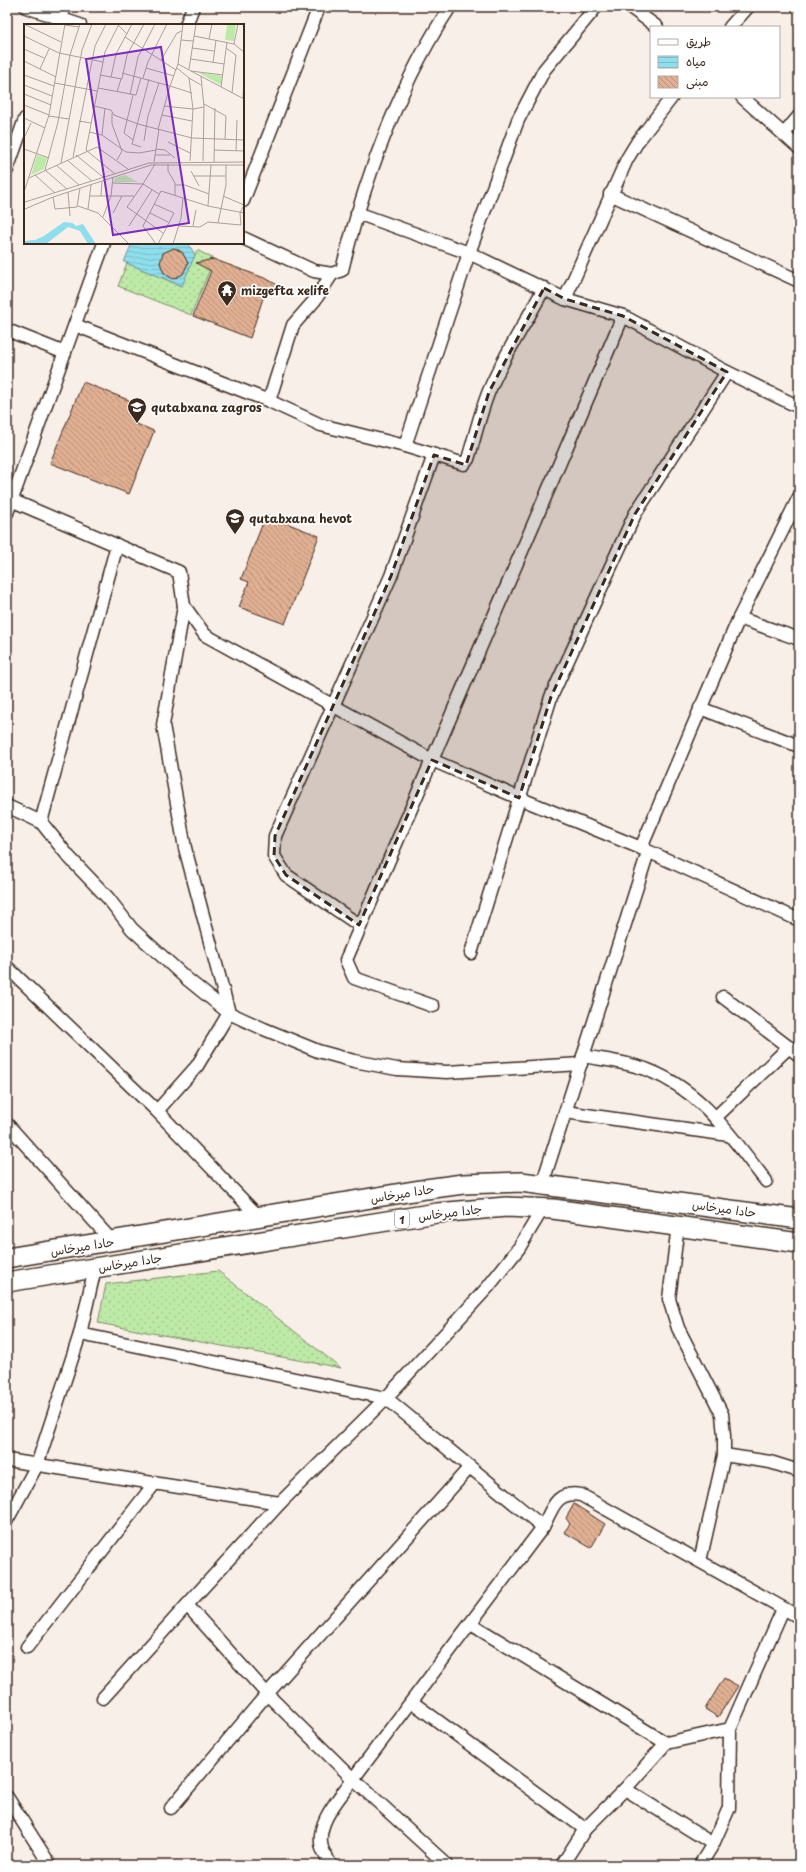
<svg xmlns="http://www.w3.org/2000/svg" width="806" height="1872" font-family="'Playpen Sans','Playpen Sans Arabic',sans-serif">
	<defs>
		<pattern id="garden-dots" width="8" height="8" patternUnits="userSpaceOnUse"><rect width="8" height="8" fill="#beeaa7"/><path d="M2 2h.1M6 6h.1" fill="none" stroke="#a4c98f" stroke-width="1.8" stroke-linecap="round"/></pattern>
		<pattern id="water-rules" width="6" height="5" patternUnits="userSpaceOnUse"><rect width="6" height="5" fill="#8fdeee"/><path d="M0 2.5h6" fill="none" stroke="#7cbfcc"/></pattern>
		<pattern id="building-back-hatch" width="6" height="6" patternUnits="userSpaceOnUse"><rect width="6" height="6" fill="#e1b092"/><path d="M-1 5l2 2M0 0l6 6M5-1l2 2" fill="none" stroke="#b88f77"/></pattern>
	</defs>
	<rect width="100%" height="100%" fill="#f9efe9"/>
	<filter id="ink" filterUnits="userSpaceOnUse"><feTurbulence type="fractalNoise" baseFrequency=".025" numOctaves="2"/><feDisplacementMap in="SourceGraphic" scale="8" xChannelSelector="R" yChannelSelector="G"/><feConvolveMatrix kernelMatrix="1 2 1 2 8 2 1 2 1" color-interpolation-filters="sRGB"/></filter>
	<g filter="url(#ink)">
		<g fill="url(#garden-dots)" stroke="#7c8a62">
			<path d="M 197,250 L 214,259 L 191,315 L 118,286 L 127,263 L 181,286 Z"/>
			<path d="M 218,1271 L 341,1368 L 98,1323 L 106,1284 Z"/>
		</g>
		<path fill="url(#water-rules)" stroke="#6d969b" d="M 132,243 L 188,243 L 195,255 L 182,286 L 124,262 Z"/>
		<g fill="url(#building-back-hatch)" stroke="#3b2a1e">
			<path d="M 174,248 L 182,252 L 188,263 L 183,274 L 173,279 L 164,273 L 160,263 L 163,253 Z"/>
			<path d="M 213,259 L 267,279 L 284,289 L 265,292 L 250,338 L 193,316 L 211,271 L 196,263 Z"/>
			<path d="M 83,382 L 141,405 L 134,423 L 154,431 L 129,494 L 50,463 Z"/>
			<path d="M 266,515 L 319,536 L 285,624 L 239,607 L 249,582 L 241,579 Z"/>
			<path d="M 574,1504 L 605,1524 L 591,1548 L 564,1532 L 570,1524 L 566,1518 Z"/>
			<path d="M 724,1678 L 738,1686 L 718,1717 L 705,1709 Z"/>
		</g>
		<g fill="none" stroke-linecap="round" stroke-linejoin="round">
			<g stroke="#3b2a1e" stroke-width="15">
				<g id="street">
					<path d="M 26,7 L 80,25"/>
					<path d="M 630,7 L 657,27"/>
					<path d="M 58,25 L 65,7"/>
					<path d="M 186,25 L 193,7"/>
					<path d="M 730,27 L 748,7"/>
					<path d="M 742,97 L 799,148"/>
					<path d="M 784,134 L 799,116"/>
					<path d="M 7,170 L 25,119"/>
					<path d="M 610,194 L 799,281"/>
					<path d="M 243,201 L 319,7"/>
					<path d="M 357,213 L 469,253 L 565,299 L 623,316 L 727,372 L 799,407"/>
					<path d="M 243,238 L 314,271 L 332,274 L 342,270 C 365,178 398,86 450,7"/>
					<path d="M 565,299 L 627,159 L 638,141 L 672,97"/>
					<path d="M 75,325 L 269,401 L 321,425 L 405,446 L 464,464 L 468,459 C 475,437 480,413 489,391 C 504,355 526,323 544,288"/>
					<path d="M 7,330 L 65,353"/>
					<path d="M 269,401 L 293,325 L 315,300 L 332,274"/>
					<path d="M 405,446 L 469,253 L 518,120 L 544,70 L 596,7"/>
					<path d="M 11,500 L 179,572 L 184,606 L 205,635 L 432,760 L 519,798 L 641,848 L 799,920"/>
					<path d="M 7,513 L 104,243"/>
					<path d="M 739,618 L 799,639"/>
					<path d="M 700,708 L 799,746"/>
					<path d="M 7,806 L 41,822 L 69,857 L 108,898 L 132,929 L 187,979 L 229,1013 L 264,1029 L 318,1051 L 354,1061 L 397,1069 L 447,1072 L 581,1064"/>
					<path d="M 41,822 L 117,545"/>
					<path d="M 641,848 L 739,618 L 799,497"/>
					<path d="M 359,925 L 286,875 L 274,856 L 275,836 L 391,576 L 434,455"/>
					<path d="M 471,953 L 551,697 L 635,514 L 727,372"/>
					<path d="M 7,967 L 157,1111 L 259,1217"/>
					<path d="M 723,997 L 799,1055"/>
					<path d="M 433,1006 L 354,978 L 346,960 L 623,316"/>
					<path d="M 583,1056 C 604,1060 627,1062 648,1070 C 704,1092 730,1136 766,1181"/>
					<path d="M 157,1111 L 197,1066 L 229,1013 L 185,848 L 163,725 L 184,606"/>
					<path d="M 565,1112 L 729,1135"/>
					<path d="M 716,1117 L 789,1047"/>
					<path d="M 7,1124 L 112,1241"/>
					<path d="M 542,1185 L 648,852"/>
					<path d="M 543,1208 L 519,1248 L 488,1287 L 386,1398 L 543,1527"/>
					<path d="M 678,1225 L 669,1299 L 678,1328 L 722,1414 L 724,1436 L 724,1455 L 700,1561"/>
					<path d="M 80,1334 L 386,1398 L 280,1503 L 187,1605 L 267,1694 L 353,1779 L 447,1865"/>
					<path d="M 724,1455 L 770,1462 L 799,1471"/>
					<path d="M 7,1460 L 280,1503"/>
					<path d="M 7,1520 L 37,1465 L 80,1334 L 95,1268"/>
					<path d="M 471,1624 L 666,1743 L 625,1789 L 585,1829 L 562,1865"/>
					<path d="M 27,1647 L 155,1483"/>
					<path d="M 103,1698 L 187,1605"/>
					<path d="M 412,1702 L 585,1829"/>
					<path d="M 666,1743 L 730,1729"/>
					<path d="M 625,1789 L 713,1844"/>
					<path d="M 7,1797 L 50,1865"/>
					<path d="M 171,1808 L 267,1694 L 470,1467"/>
					<path d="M 331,1865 C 328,1860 324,1854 322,1848 C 315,1823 339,1799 353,1779 L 543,1527 C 552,1509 556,1490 581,1495 L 799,1617"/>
					<path d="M 700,1865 L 713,1844 L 729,1808 L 730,1729 L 783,1609"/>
				</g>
			</g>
			<g stroke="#3b2a1e" stroke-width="22">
				<g id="primary">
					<path d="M 7,1258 L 426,1189 L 463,1184 L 521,1182 L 799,1219"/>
					<path d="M 7,1282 L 437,1213 L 506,1207 L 553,1209 L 799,1243"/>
				</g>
			</g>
			<use href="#street" stroke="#fff" stroke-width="12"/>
			<use href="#primary" stroke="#fff" stroke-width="19"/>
		</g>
	</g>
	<path fill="#3b2a1e" fill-opacity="0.2" stroke="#3b2a1e" stroke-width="3" stroke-dasharray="8 5" stroke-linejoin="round" d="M 544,288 L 565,299 L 623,316 L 727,372 L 635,514 L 551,697 L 519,798 L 432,760 L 359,925 L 286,875 L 274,856 L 275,836 L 391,576 L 434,455 L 466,465 L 489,392 Z"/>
	<defs>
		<g id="temple-pin" transform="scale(1)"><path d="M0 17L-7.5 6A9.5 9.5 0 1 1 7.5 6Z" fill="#3b2a1e" stroke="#fff"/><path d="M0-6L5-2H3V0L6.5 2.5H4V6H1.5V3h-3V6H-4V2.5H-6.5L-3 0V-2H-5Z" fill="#fff"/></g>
		<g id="school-pin" transform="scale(1)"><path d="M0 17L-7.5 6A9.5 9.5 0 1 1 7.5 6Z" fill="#3b2a1e" stroke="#fff"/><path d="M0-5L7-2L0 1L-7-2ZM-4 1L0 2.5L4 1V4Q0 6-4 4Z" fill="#fff"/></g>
	</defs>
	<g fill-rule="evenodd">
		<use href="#temple-pin" x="227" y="290"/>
		<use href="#school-pin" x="137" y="407"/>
		<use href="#school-pin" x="235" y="518"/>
	</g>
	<g text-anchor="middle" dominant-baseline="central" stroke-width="3.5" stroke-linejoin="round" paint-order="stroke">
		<rect fill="#fff" stroke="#766a62" stroke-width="1" x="395" y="1210" width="14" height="18" rx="3"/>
		<g font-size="11" font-weight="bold" fill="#3b2a1e">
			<text x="402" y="1219">1</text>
		</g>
		<g font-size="12" font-weight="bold" fill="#3b2a1e" stroke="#fff" text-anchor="start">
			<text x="241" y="290">mizgefta xelife</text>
			<text x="151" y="407">qutabxana zagros</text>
			<text x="249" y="518">qutabxana hevot</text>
		</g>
		<g font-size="12" fill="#3b2a1e" stroke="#fff">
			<text transform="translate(402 1193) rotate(-9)">حادا ميرخاس</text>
			<text transform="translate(724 1208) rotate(8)">حادا ميرخاس</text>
			<text transform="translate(450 1212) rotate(-7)">جادا ميرخاس</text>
			<text transform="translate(82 1246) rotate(-9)">حادا ميرخاس</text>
			<text transform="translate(130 1262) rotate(-9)">جادا ميرخاس</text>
		</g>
	</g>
	<g transform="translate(24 24)">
		<rect width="220" height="220" fill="#f9efe9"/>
		<path d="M 201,0 L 212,0 L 210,17 L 201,16 L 203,1 Z" fill="#beeaa7"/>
		<path d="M 173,48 L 198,52 L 197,61 Z" fill="#beeaa7"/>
		<path d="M 13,131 L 23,134 L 20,145 L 7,151 ZM 101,151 L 114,158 L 90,158 L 91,154 Z" fill="#beeaa7"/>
		<path d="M 40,198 L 49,199 L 52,202 L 59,200 L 72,220 L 64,220 L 56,207 L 44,203 L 22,220 L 0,220 L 0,217 L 11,216 L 20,212 Z" fill="#8fdeee"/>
		<path fill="none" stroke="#ada098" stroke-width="1" d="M 0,0 L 37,18M 159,0 L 154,40 L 146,62 L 168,69M 41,1 L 55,3M 94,1 L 103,10M 0,12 L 35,29 L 79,38M 170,12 L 210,20 L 214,0M 101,13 L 152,46M 185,15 L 188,0M 157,16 L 169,17M 210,20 L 220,28M 168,24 L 190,27M 202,24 L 212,31 L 208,69M 0,25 L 20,34M 167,35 L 200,40M 137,36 L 153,9 L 158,7M 0,37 L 32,53M 189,39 L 192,16M 154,40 L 167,47 L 199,51M 122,44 L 150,52M 153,44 L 165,54M 16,45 L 25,25M 165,45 L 172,0M 167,47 L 220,75M 98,49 L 146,62 L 134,105M 0,51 L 30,62M 76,51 L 98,55 L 103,31 L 120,0M 177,52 L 180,83 L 179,137M 87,53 L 92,30 L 108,0M 119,54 L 124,38 L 143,0M 31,59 L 73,67M 0,61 L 28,72M 197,63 L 203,18M 74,64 L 112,71 L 117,54M 93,68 L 97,55M 0,70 L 27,81M 106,71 L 114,33 L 131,0M 109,71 L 100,109 L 109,116M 219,74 L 220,55M 180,80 L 202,92 L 201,115M 0,81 L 25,91M 70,82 L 87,86 L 90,91 L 114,100 L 168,114 L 220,116M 140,82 L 169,85 L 180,83M 88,89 L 88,100 L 98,127 L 93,136M 138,91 L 168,97M 25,92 L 45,95M 0,94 L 21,104M 55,97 L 67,99M 65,108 L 78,111 L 102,128 L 115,129 L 132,126M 78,111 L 81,84M 0,114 L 7,99M 120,117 L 124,92 L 135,59M 144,118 L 166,129M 117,123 L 108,120 L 125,55M 0,125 L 25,134M 132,125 L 141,126 L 151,134M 190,126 L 220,127M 212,127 L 213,96M 52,131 L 79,153M 131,131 L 146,131M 49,133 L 71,22 L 82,0M 43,136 L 68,157M 166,137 L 169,85 L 165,54 L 177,61M 130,138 L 135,105M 190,138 L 191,84M 37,139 L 58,26 L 68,0M 131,140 L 119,160 L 135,170M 144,140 L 144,147 L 151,159 L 151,171M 32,141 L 55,161M 167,147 L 175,162M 91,150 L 62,126 L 81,28 L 95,0M 11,151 L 31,169M 170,152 L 202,152M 5,154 L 73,123 L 104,145M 89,159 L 119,160 L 103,183 L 139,209M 151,161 L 161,161 L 185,170M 43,165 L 21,146 L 34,98 L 46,31 L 56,0M 0,168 L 25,91 L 41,0M 44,168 L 46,192M 66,172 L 110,172M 77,172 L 78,157M 199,172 L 220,181M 29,173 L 31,185 L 53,183 L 56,164M 1,178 L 125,139 L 220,138M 130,180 L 150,189 L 134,220M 54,182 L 74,189 L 105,220M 184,182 L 187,141M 1,185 L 29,173 L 127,141 L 220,141M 64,185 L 67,161M 89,189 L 98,172M 126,189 L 144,198M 79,193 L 87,172 L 89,153M 194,199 L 202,161 L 202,141M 105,202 L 128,166M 154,202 L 176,203 L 184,198 L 217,201 L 216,189 L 220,181M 169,202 L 172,186M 132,220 L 119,202 L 137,167 L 184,182 L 220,189M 149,220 L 157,194 L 159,174"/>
		<path fill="#7b2cbf" fill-opacity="0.15" stroke="#7b2cbf" stroke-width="2" d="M 137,23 L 165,199 L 89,211 L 62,35 Z"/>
		<rect width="220" height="220" fill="none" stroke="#3b2a1e" stroke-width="2"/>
	</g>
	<rect width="806" height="1872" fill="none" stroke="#fff" stroke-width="24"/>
	<rect x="12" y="12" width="782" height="1848" fill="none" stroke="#3b2a1e" stroke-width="1.5" filter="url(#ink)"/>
	<rect x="650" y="26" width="130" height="72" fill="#ffffff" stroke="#b1aaa5"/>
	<rect x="658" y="39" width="20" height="6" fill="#ffffff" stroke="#b1aaa5"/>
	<text x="686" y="46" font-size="12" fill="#3b2a1e">طريق</text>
	<rect x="658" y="56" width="20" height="12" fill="url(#water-rules)" stroke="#b1aaa5"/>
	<text x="686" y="66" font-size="12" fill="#3b2a1e">مياه</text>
	<rect x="658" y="76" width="20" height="12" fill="url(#building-back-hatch)" stroke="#b1aaa5"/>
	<text x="686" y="86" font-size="12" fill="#3b2a1e">مبنى</text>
</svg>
